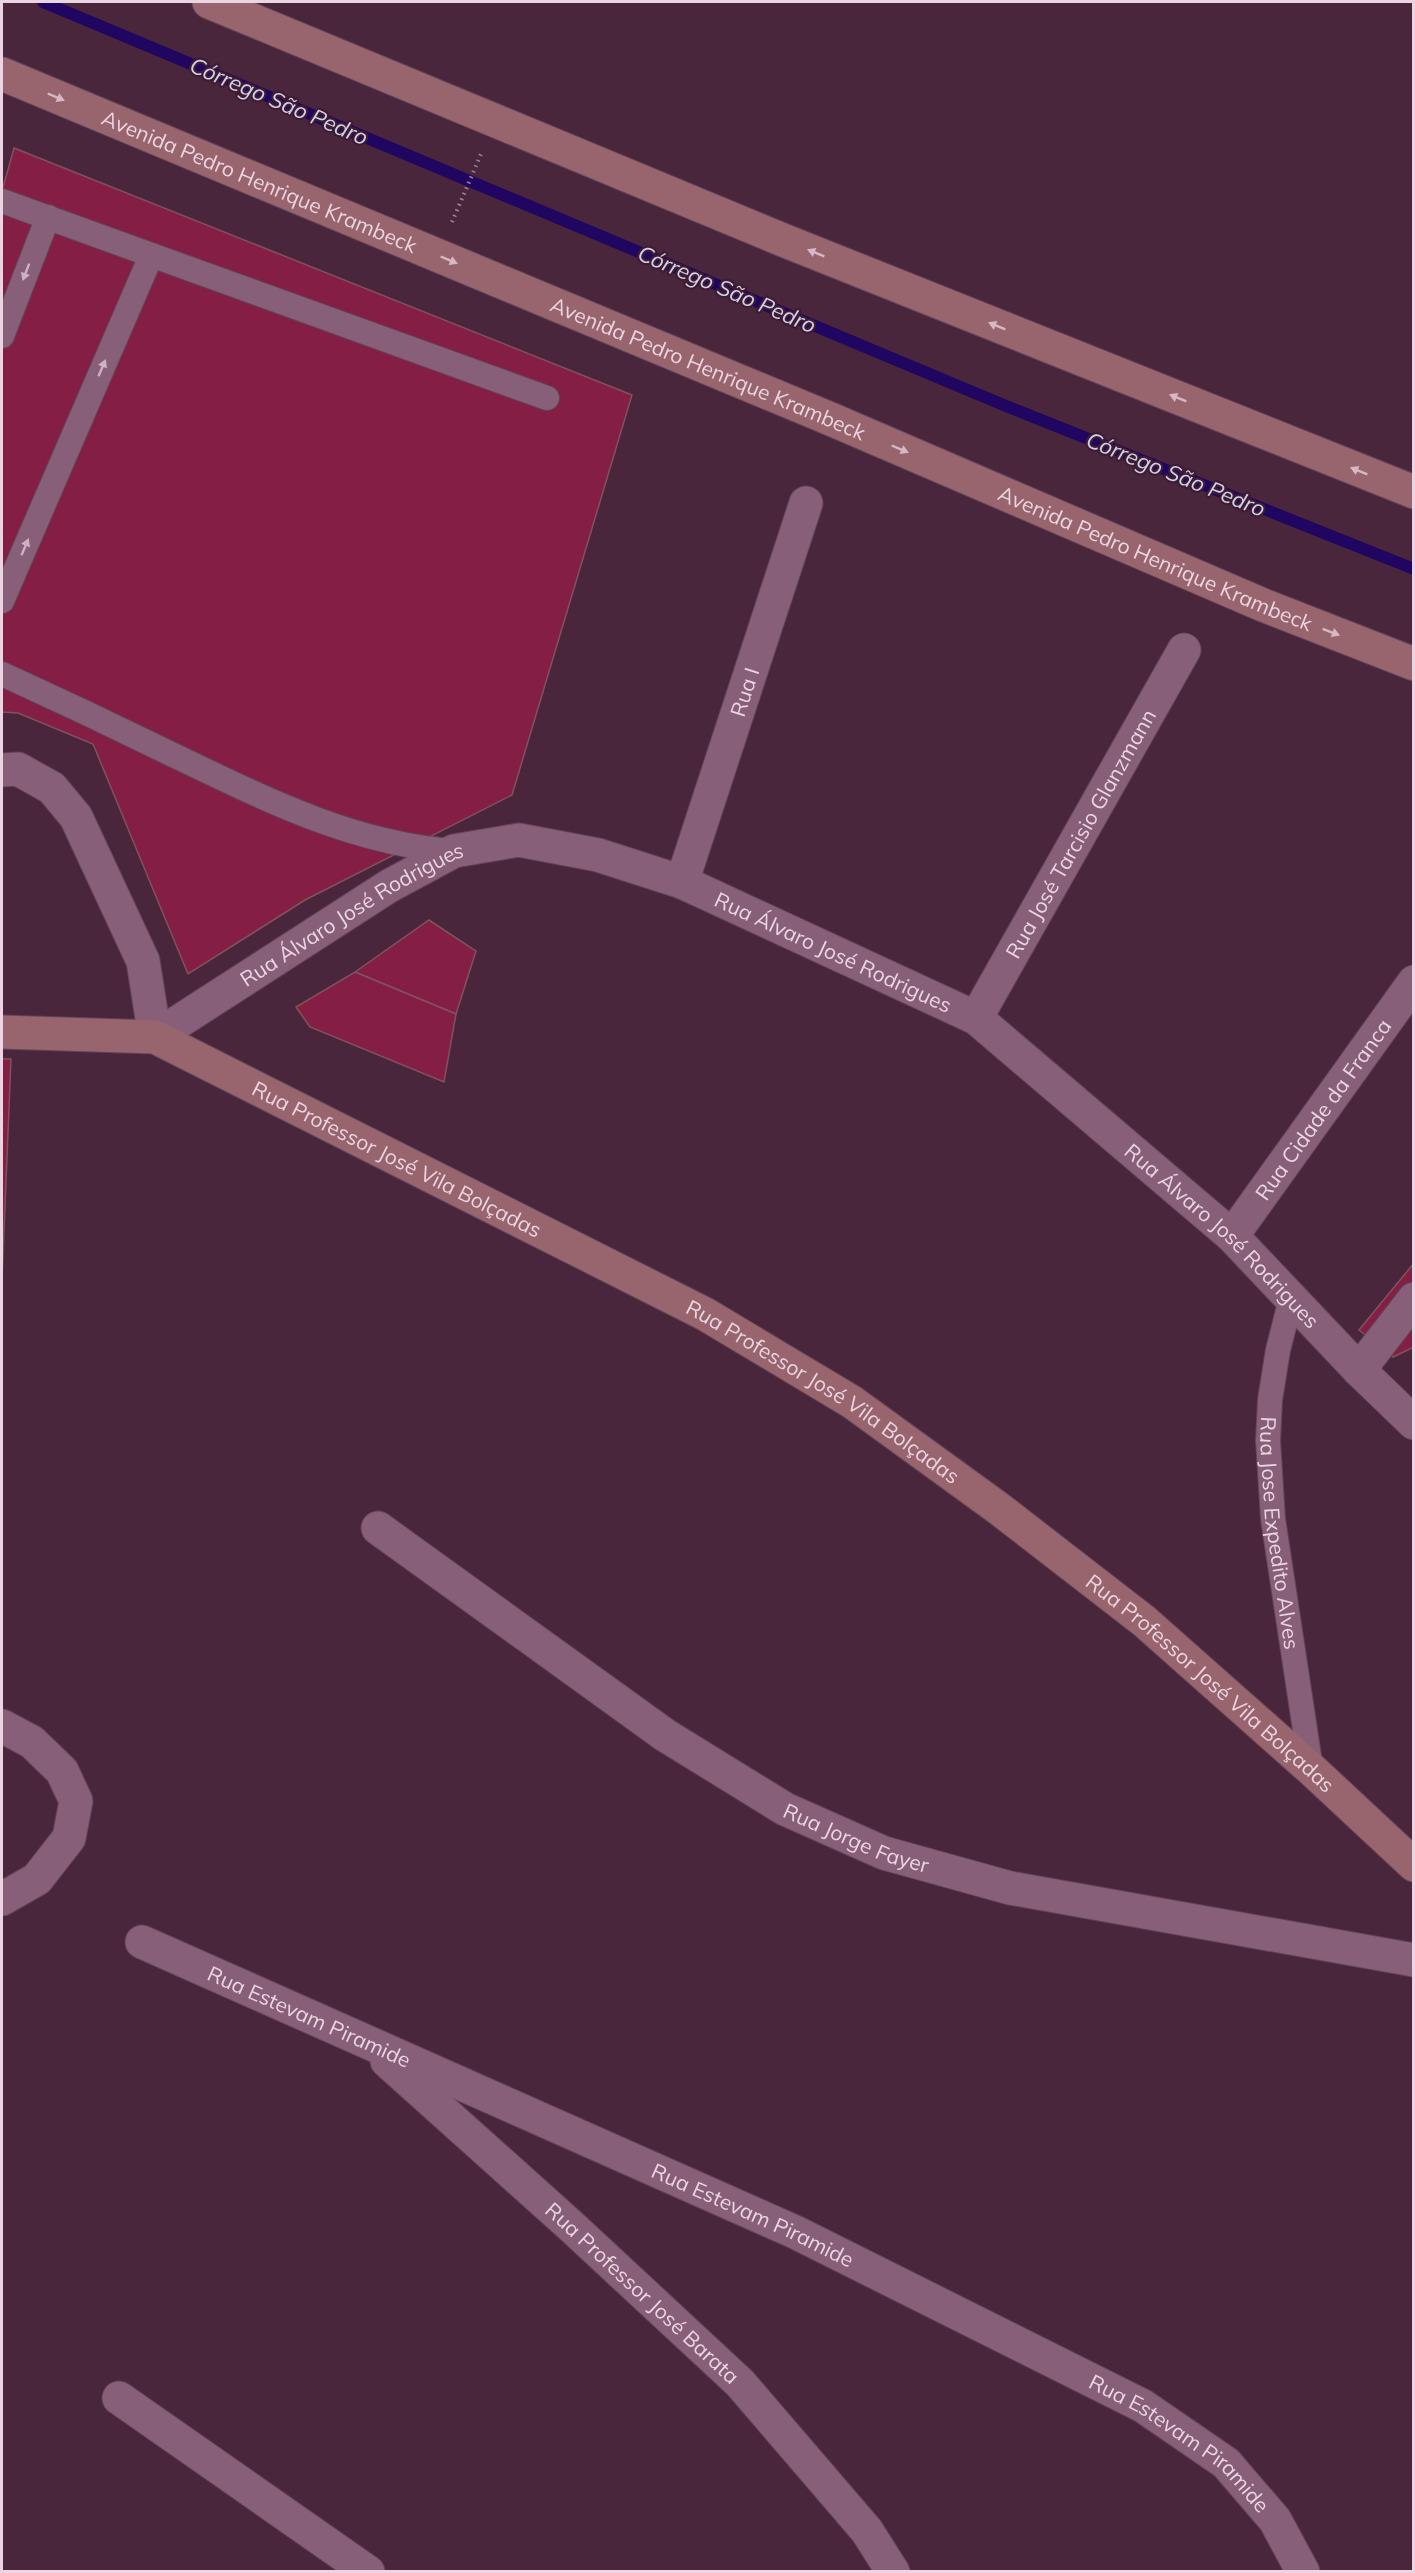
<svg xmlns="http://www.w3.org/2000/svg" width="1415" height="2573" font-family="Mulish,sans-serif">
	<rect width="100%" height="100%" fill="#49263c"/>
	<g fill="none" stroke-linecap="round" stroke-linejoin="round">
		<path stroke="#200661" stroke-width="12" d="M 43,2 L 1006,406 L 1414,569"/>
	</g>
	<g fill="#851e45" stroke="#80525d" stroke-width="1.5">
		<path d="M 14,148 L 632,395 L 512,795 L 305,900 L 188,974 L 93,744 L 18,713 L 2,712 L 2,191 Z"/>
		<path d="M 429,920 L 476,951 L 456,1014 L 355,972 Z"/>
		<path d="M 355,972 L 456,1014 L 444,1082 L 310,1027 L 296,1007 Z"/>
		<path d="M 2,1059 L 11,1059 L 2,1279 Z"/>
		<path d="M 1414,1263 L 1414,1347 L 1393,1357 L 1359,1330 Z"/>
	</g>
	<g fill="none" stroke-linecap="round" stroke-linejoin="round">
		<g stroke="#634558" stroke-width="26">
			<g id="lane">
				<path d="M 2,201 L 547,398"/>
				<path d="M 2,336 L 48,217"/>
				<path d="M 2,601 L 151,256"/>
				<path d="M 2,674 C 57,699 112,725 167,752 C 259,796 351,844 454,851"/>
				<path id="s1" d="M 1291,1299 L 1278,1350 L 1270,1400 L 1268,1441 L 1273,1519 L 1311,1769"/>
			</g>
		</g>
		<g stroke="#634558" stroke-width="35">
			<g id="street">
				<path id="s2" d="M 2,770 L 18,769 L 52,788 L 76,817 L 143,961 L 155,1037 L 389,886 L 454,851 L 519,840 L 598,855 L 682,882 L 976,1018 L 1232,1236 L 1359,1370 L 1414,1423"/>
				<path id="s3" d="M 682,882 L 806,503"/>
				<path id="s4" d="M 976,1018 L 1184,650"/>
				<path id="s5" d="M 1232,1236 L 1414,982"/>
				<path d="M 1359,1370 L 1414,1299"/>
				<path id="s6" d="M 378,1528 L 665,1735 L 785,1809 L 884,1853 L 1010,1888 L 1414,1960"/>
				<path d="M 2,1726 L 32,1742 L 62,1771 L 76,1801 L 69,1838 L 37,1879 L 2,1899"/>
				<path id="s7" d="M 142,1942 L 795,2232 L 1143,2406 L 1226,2463 L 1275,2520 L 1303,2572"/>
				<path id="s8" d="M 387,2061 L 571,2226 L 740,2383 L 867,2531 L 893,2572"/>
				<path d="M 119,2398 L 368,2572"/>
			</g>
		</g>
		<g stroke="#634558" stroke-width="35">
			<g id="secondary">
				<path d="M 209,2 L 783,240 L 1414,492"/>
				<path id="s9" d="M 2,74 L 833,420 L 1263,605 L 1414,664"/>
				<path id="s10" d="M 2,1032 L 155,1037 L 705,1314 L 852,1402 L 998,1508 L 1144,1621 L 1311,1769 L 1414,1865"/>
			</g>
		</g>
		<path stroke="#a08395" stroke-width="4" stroke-dasharray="1.5 4.5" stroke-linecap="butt" d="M 452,222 L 481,154"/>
		<use href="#lane" stroke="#885f78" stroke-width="24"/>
		<use href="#street" stroke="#885f78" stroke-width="33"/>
		<use href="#secondary" stroke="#98656e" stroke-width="33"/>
	</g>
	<defs><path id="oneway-solid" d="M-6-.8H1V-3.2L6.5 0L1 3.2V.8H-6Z" transform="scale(1.5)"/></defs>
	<g fill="#d7b9c5">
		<use href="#oneway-solid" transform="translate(56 97) rotate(23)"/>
		<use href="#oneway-solid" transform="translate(816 253) rotate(-158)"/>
		<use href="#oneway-solid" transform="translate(449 260) rotate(23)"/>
		<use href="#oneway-solid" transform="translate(997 326) rotate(-158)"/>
		<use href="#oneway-solid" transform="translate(1178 398) rotate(-158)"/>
		<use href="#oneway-solid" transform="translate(900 449) rotate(23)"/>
		<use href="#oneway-solid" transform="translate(1359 471) rotate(-158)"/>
		<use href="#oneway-solid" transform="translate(1331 632) rotate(21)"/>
	</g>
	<g fill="#ceb2c2">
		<use href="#oneway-solid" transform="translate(26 272) rotate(111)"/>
		<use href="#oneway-solid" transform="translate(102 368) rotate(-67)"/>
		<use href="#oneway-solid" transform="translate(25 547) rotate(-67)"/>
	</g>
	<g text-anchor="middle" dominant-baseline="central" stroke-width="4.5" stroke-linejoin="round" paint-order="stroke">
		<g font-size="21" fill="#ecd5e2" stroke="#3e1c32">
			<text stroke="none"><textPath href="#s9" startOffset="279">Avenida Pedro Henrique Krambeck</textPath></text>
			<text stroke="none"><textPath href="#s9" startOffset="765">Avenida Pedro Henrique Krambeck</textPath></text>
			<text stroke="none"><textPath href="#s9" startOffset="1251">Avenida Pedro Henrique Krambeck</textPath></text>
			<text stroke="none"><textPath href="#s3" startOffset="200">Rua I</textPath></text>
			<text stroke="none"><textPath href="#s4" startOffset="212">Rua José Tarcisio Glanzmann</textPath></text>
			<text stroke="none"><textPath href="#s2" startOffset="561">Rua Álvaro José Rodrigues</textPath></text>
			<text stroke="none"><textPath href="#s2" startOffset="1082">Rua Álvaro José Rodrigues</textPath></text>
			<text stroke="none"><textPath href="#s5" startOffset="156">Rua Cidade da Franca</textPath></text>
			<text stroke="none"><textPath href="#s10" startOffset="424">Rua Professor José Vila Bolçadas</textPath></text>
			<text stroke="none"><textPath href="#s2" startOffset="1568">Rua Álvaro José Rodrigues</textPath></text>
			<text stroke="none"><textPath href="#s10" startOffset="910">Rua Professor José Vila Bolçadas</textPath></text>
			<text stroke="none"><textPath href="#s1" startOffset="237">Rua Jose Expedito Alves</textPath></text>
			<text stroke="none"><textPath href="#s10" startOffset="1396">Rua Professor José Vila Bolçadas</textPath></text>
			<text stroke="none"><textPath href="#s6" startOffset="572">Rua Jorge Fayer</textPath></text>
			<text stroke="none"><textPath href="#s7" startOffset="183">Rua Estevam Piramide</textPath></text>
			<text stroke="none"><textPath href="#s7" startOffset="669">Rua Estevam Piramide</textPath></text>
			<text stroke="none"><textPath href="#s8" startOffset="345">Rua Professor José Barata</textPath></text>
			<text stroke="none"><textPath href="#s7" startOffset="1155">Rua Estevam Piramide</textPath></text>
		</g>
		<g font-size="22" font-style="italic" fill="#cfd1ea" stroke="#3e1c32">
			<text transform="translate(279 101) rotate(23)">Córrego São Pedro</text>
			<text transform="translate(727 289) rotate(23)">Córrego São Pedro</text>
			<text transform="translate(1176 474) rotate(22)">Córrego São Pedro</text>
		</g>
	</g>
	<rect width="1415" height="2573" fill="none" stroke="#ecd5e2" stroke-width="6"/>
</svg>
